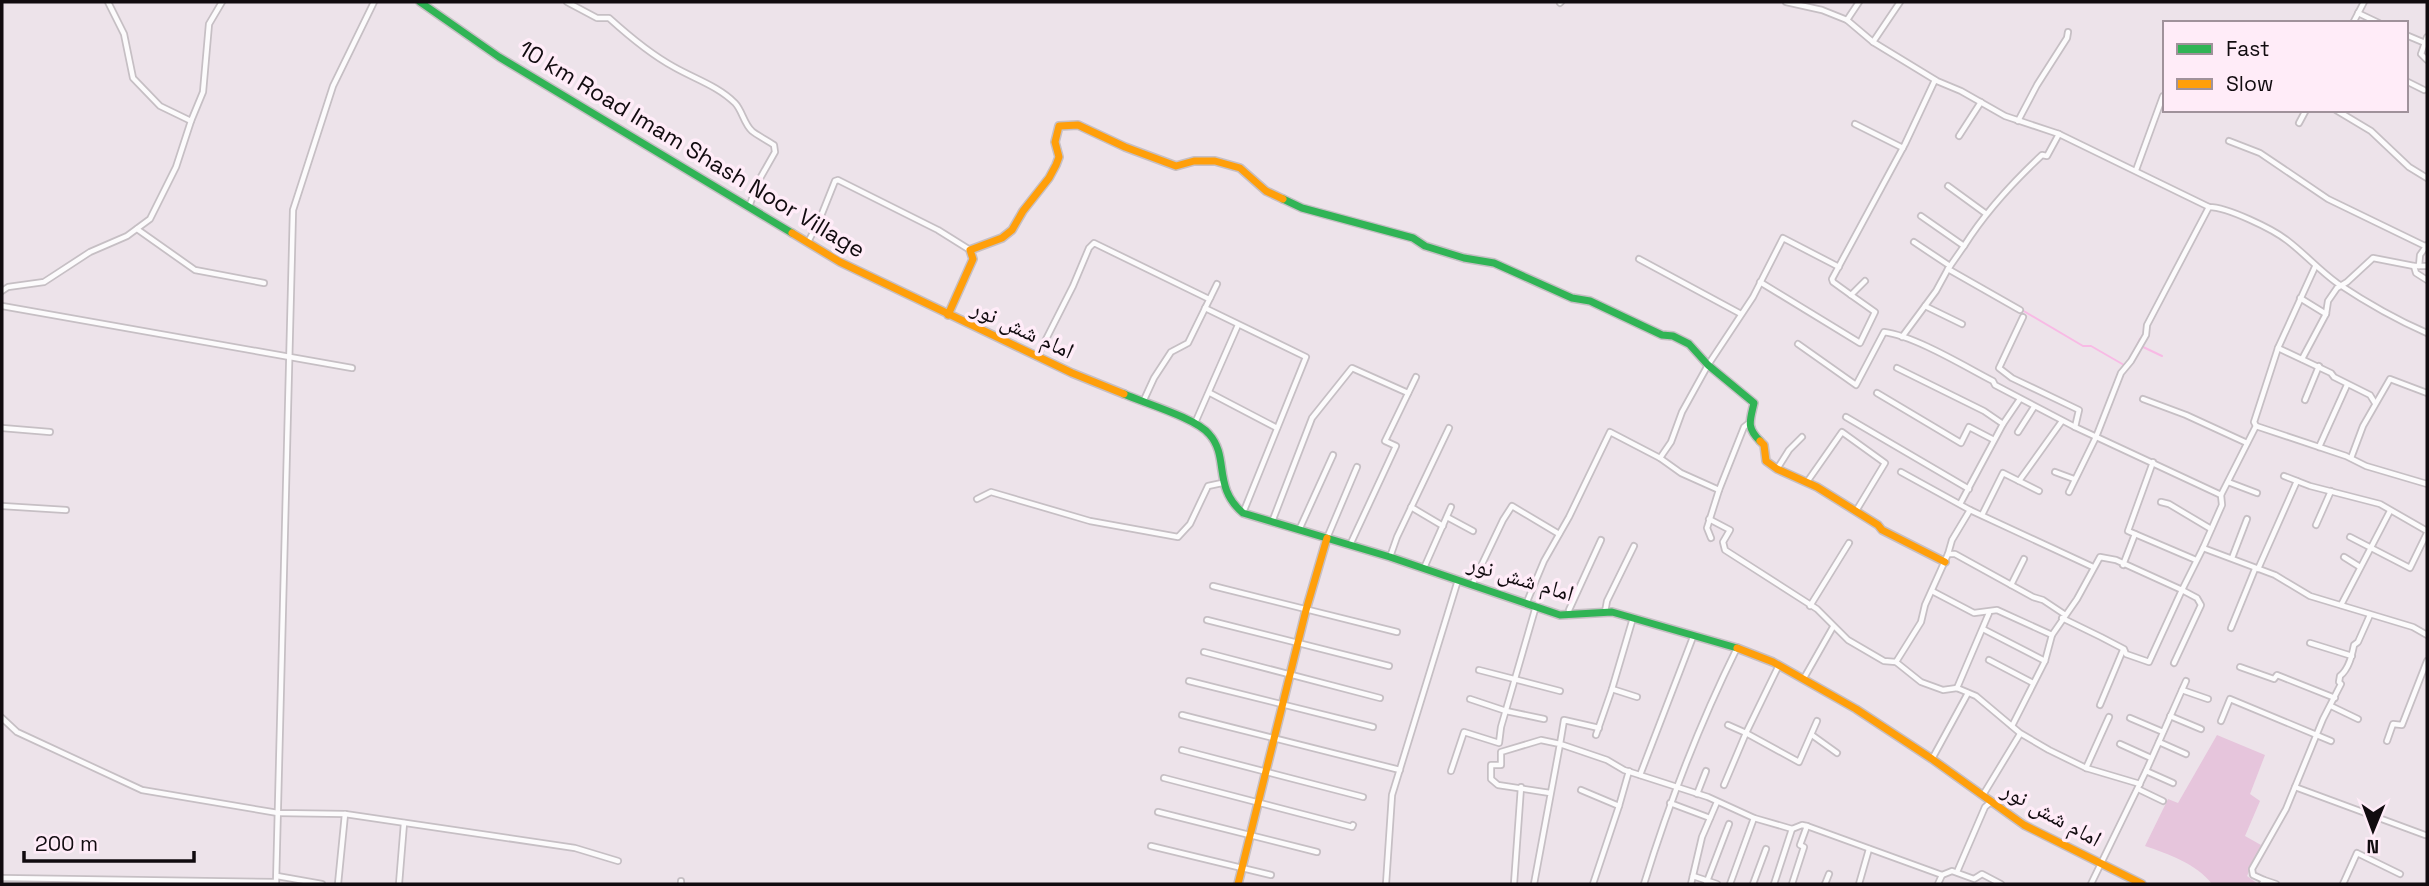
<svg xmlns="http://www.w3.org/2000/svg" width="2429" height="886" font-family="'Space Grotesk','Noto Naskh Arabic',sans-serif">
	<rect width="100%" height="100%" fill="#ede3ea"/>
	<path fill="#e6c5dc" d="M 2217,735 L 2265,755 L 2250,794 L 2260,801 L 2245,836 L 2261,845 L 2247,876 L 2258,884 L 2212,884 C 2197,864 2168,854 2145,846 L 2168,799 L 2178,803 Z"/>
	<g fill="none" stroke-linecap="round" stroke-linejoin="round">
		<g stroke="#f8bae5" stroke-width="2">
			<path d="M 2022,310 L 2083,346 L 2091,346 L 2124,365"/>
			<path d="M 2141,346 L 2162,356"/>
			<path d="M 2136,348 L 2140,339"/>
		</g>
		<g stroke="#c6bfc4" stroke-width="8">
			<g id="street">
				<path d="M 108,2 L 124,34 L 133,78 L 160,106 L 191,121"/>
				<path d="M 567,2 L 597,18 L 609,18 C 630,37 650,54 674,67 C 695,79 718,86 735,103 C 742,110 744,124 752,131 C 755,134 770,142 774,145 L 775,152 L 758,182 L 749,207"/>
				<path d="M 1786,2 L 1822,10 L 1847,20 L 1873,42 L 1937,81 L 1961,91 L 2005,116 L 2059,134 L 2209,207 C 2227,207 2273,229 2288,241 C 2305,254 2319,270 2337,283 C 2364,301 2397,320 2427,333"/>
				<path d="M 1560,3 L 1561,2"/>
				<path d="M 2358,13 L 2379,23"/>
				<path d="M 1847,20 L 1859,2"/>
				<path d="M 2353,23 L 2364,2"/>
				<path d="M 2406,35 L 2425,43"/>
				<path d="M 2427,37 L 2421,54 L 2427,60"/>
				<path d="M 1873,42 L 1900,2"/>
				<path d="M 2406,81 L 2424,90"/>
				<path d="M 2336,110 L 2371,131 L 2409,167 L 2427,178"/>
				<path d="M 2018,121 L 2037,85 L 2067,38 L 2068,32"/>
				<path d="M 2299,123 L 2306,110"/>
				<path d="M 1855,124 L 1903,148"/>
				<path d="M 1959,136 L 1981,102"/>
				<path d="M 2229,141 L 2260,153 L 2328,199 L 2425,246"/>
				<path d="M 2136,170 L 2163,96"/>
				<path d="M 1948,186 L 1985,213"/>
				<path d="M 1921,216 L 1964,246 C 1986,211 2012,183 2042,155 L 2047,156 L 2059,134"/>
				<path d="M 137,229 L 195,270 L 264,283"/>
				<path d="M 808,242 L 819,221 L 835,181 L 838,180 L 938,230 L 970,250"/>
				<path d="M 1914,242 L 1950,266"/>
				<path d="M 1964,246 L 1948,269 L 2020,310"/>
				<path d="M 1639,259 L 1741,314"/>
				<path d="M 2414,266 L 2416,273 L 2427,280"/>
				<path d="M 2419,266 L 2420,255 L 2427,245"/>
				<path d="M 1760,282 L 1860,343 L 1875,312 L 1851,295 L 1865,281"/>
				<path d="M 2,291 L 8,287 L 44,282 L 90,252 L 127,236 L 150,219 L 176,167 L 191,121 L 203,92 L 209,24 L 222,2"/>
				<path d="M 1851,295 L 1833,282 L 1832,279 L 1905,144 L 1935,80"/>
				<path d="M 2300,298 L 2326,314"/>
				<path d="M 2,306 L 352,368"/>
				<path d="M 1925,306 L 1962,324"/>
				<path d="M 1205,308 L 1306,357 L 1243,513"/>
				<path d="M 2023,317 L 1999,368 L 2012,378 L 2079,410 L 2075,427"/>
				<path d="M 1902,337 L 1936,291 L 1948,269"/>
				<path d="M 1798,344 L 1856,385 L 1884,332 C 1915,336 1964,366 1993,381 L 1995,385 L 2075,427 L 2221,495"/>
				<path d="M 2278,348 L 2331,373 L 2334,377 L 2370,395 L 2375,403"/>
				<path d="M 1037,357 L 1073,286 L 1089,248 L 1094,243 L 1209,299 L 1210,298"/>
				<path d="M 2302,359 L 2326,314 L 2328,301 L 2337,288 L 2347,282 L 2373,258 L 2414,266 L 2427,266"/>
				<path d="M 1897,368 L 1984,411 L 2003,424"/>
				<path d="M 1210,393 L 1277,428"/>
				<path d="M 1877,393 L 1961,443 L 1969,427 L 1994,440"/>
				<path d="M 2143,399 L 2186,415 L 2247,443"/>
				<path d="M 2305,400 L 2319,366"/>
				<path d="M 1143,402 L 1154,378 L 1171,352 L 1188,343 L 1217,284"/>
				<path d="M 1846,417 L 1969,489"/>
				<path d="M 1195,423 L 1238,325"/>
				<path d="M 2256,426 L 2346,456 L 2366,466 L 2427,484"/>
				<path d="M 2,428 L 50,432"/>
				<path d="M 2018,432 L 2034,407"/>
				<path d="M 2319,447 L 2347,385"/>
				<path d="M 1660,458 L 1671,442 L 1682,412 L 1708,365 L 1753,297 L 1783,238 L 1839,267"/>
				<path d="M 2351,458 L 2363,426 L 2390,379 L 2427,393"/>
				<path d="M 2153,462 L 2128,531 L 2196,560"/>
				<path d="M 1777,469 L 1789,450 L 1802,437"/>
				<path d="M 1901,472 L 1970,510 L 2093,567"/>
				<path d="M 2055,472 L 2074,479"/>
				<path d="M 2284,476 L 2310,486 L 2380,504 L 2427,531"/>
				<path d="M 2019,481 L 2039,491"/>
				<path d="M 1807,482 L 1842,432 L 1885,463 L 1856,511"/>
				<path d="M 2228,482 L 2257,493"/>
				<path d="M 1719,490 L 1744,427 L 1749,423"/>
				<path d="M 2069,492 L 2096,437 L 2121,373 L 2131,361 L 2146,335 L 2147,325 L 2209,207"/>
				<path d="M 977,499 L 991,492 L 1090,521 L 1178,537 L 1190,524 L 1208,486 L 1222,483"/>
				<path d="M 2161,502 L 2169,504 L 2211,529"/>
				<path d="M 1960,504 L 2003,424 L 2020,399"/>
				<path d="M 2,506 L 66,510"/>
				<path d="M 1411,507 L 1443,526"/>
				<path d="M 1982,515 L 2003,473 L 2019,481 L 2062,421"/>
				<path d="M 1447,517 L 1473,531"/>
				<path d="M 1709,519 L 1730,530 L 1723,542 L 1725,550 L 1817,609 L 1848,640 L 1884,661 L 1896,662 L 1921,682 L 1943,690 L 1957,688 L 1976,696 L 2020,733 L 2049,750 L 2086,768 L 2140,784"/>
				<path d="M 1272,522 L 1312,418 L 1352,368 L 1408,393"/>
				<path d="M 2316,525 L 2331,491"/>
				<path d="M 1299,530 L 1333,455"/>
				<path d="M 2350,537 L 2410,568 L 2427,533"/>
				<path d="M 1327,538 L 1357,467"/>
				<path d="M 1350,545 L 1396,446 L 1385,441 L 1416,377"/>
				<path d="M 2203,548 L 2222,505 L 2221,495 L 2256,426 L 2254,422 L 2278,348 L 2315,267"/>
				<path d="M 1948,554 L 1952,540 L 1970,510"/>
				<path d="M 1390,557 L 1397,537 L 1449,428"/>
				<path d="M 2344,557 L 2360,567"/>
				<path d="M 2232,558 L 2247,519"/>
				<path d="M 2123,565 L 2135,534"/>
				<path d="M 1424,568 L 1451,507"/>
				<path d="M 2258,569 L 2297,481"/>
				<path d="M 1472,585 L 1503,520 L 1512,506 L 1559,534"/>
				<path d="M 2011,585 L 2024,559"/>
				<path d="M 1213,586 L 1397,632"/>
				<path d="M 1932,591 L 1974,613 L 1997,610 L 2052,635"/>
				<path d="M 1526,604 L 1544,561 L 1569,517 L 1610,432 L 1660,458 L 1681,473 L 1719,490 L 1707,528 L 1711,538"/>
				<path d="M 2341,605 L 2390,511"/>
				<path d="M 1810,606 L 1849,543"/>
				<path d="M 1605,612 L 1607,601 L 1634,546"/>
				<path d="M 1570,615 L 1569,610 L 1601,540"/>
				<path d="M 1633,618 L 1612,689 L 1637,697"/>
				<path d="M 2062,618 L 2101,637 L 2124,649 L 2126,654 L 2149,662 L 2182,590 L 2197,598 L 2201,605 L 2174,663"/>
				<path d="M 1207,620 L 1389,666"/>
				<path d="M 2231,628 L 2255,569"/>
				<path d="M 1983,629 L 2045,661"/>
				<path d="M 2310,643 L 2352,656"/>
				<path d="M 1204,652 L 1380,698"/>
				<path d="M 1989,660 L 2033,683"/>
				<path d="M 1896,662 L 1921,622 L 1925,605 L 1948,554 L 1955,554 L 2033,597 L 2043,600 L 2064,614"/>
				<path d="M 2240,667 L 2274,679 L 2277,675 L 2335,698"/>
				<path d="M 1479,670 L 1560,691"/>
				<path d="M 1804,678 L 1833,627"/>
				<path d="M 1189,681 L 1373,727"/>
				<path d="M 1957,688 L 1989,613"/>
				<path d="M 2182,690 L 2208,699"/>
				<path d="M 1470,699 L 1506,711 L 1544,719"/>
				<path d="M 2100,705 L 2123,650"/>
				<path d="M 2331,706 L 2358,719"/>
				<path d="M 1182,715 L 1400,770"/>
				<path d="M 2170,716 L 2201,729"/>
				<path d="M 2,718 L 17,732 L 142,790 L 278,813 L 345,814 L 575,848 L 618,861"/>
				<path d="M 2130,718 L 2163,732"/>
				<path d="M 2221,721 L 2230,699 L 2331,741"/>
				<path d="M 1728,725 L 1746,733 L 1779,665"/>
				<path d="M 2012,726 L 2045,661 L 2052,635 L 2077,599 L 2100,557 L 2116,560 L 2182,590 L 2203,548 L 2275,575 L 2310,596 L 2413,627 L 2427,635"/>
				<path d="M 1599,728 L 1564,720 L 1560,744 L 1607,760 L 1624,770 L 1708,797 L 1754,818 L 1792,829 L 1802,825 L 1807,826 L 1800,845 L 1804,847 L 1792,884"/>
				<path d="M 1596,735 L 1612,689"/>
				<path d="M 1812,735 L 1837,753"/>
				<path d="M 2387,741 L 2393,724 L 2402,725 L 2427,661"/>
				<path d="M 2159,742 L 2186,754"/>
				<path d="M 2120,744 L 2151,758"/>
				<path d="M 1182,750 L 1363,797"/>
				<path d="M 1932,759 L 1968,693"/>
				<path d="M 2086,768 L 2109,717"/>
				<path d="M 1451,771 L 1464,732 L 1499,743 L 1501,727 L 1536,606"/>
				<path d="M 2146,771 L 2173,783"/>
				<path d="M 1640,775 L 1693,637"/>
				<path d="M 1164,778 L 1352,827 L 1353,825"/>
				<path d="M 1724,785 L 1746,733 L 1799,762 L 1817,721"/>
				<path d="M 2295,787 L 2425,835"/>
				<path d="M 2138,789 L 2163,801"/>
				<path d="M 1581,790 L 1619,806 L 1629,771"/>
				<path d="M 1697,794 L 1706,771"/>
				<path d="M 1983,795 L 2020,734"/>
				<path d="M 1670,803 L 1710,818"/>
				<path d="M 1158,812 L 1317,852"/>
				<path d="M 1807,826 L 1942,875 L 1952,871 L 1974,879 L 1982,874 L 2001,884"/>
				<path d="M 1151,846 L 1271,875"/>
				<path d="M 1957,872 L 1985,807 L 1991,802"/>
				<path d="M 277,876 L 322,884"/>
				<path d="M 1693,876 L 1717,884"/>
				<path d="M 2,878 L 276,882"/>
				<path d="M 2264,880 L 2276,884"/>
				<path d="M 681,881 L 681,884"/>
				<path d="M 276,884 L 293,210 L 333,86 L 374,2"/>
				<path d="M 338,884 L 345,814"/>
				<path d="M 399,884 L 404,823"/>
				<path d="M 1386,884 L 1392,795 L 1458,580"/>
				<path d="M 1514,884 L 1521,787"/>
				<path d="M 1534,884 L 1560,744 L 1541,740 L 1501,752 L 1501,765 L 1491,765 L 1491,779 L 1498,785 L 1550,793"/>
				<path d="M 1593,884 L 1619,806"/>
				<path d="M 1644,884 C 1669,803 1699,725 1737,648"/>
				<path d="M 1691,884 L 1702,837 L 1717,802"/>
				<path d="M 1706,884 L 1729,824"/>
				<path d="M 1730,884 L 1754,818"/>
				<path d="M 1753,884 L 1766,849"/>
				<path d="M 1774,884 L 1792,829"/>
				<path d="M 1825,884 L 1829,874"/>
				<path d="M 1859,884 L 1869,849"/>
				<path d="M 1938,884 L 1942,875"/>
				<path d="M 2091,884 L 2146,771 L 2186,681"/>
				<path d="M 2262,884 L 2264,880 L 2253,875 L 2252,869 L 2286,809 L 2323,719 L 2341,684 L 2339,682 L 2340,676 C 2349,669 2352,655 2354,645 L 2358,642 L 2370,615"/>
				<path d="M 2343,884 L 2357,853 L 2400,874"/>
			</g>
		</g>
		<g stroke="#c6bfc4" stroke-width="10">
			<g id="fast">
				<path d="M 420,2 L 499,57 L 792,233"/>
				<path d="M 1283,199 L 1302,208 L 1413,238 L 1425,246 L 1464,258 L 1494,263 L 1572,298 L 1590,301 L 1662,335 L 1673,336 L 1689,344 L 1708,365 L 1754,403 C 1750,421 1746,427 1760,441"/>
				<path d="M 1124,394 C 1144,403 1196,418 1209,434 C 1230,457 1212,487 1243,513 L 1390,557 L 1560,615 L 1612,612 L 1737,648"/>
			</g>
		</g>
		<g stroke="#c6bfc4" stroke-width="10">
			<g id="slow">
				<path d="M 792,233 L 840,262 L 1072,373 L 1124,394"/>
				<path d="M 948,315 L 973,259 L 970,250 L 1002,238 L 1012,230 L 1023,211 L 1049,178 L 1056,165 L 1059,157 L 1055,142 L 1059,126 L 1078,125 L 1125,147 L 1176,166 L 1194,161 L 1215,161 L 1240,168 L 1266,191 L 1283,199"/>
				<path d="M 1760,441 L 1764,445 L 1766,461 L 1777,469 L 1817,487 L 1878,525 L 1882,530 L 1945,562"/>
				<path d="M 1737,648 L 1773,662 L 1856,709 L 1932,759 L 2024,825 L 2142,884"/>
				<path d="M 1238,884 L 1306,610 L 1327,538"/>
			</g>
		</g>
		<use href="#street" stroke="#fcfbfc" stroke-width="4.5"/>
		<use href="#fast" stroke="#30b455" stroke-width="7"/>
		<use href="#slow" stroke="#ff9f0a" stroke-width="7"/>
	</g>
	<g text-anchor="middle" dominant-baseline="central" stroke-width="7" stroke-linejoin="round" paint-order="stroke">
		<g font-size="23" fill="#110b0f" stroke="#ffecf8">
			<text transform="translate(692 149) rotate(31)">10 km Road Imam Shash Noor Village</text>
			<text transform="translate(1023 329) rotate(25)">امام شش نور</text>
			<text transform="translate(1521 578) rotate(17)">امام شش نور</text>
			<text transform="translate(2052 814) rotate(29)">امام شش نور</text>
		</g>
	</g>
	<rect width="2429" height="886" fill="none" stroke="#110b0f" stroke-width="7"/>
	<rect x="2163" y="21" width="245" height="91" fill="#ffecf8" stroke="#a0929b" stroke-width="2"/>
	<rect x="2177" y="44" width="35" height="10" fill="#30b455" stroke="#a0929b" stroke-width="2"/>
	<text x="2226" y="56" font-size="21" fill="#110b0f">Fast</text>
	<rect x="2177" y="79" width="35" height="10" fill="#ff9f0a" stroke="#a0929b" stroke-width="2"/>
	<text x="2226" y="91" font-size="21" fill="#110b0f">Slow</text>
	<g transform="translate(2373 830) rotate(181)" stroke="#ffecf8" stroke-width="5" paint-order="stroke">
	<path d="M0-5L12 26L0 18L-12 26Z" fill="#110b0f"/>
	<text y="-10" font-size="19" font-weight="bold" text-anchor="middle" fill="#110b0f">N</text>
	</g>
	<path d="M24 851v10h170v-10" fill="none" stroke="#110b0f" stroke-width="3.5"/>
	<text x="35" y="851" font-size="21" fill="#110b0f" stroke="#ffecf8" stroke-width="5" paint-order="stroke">200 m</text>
</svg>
